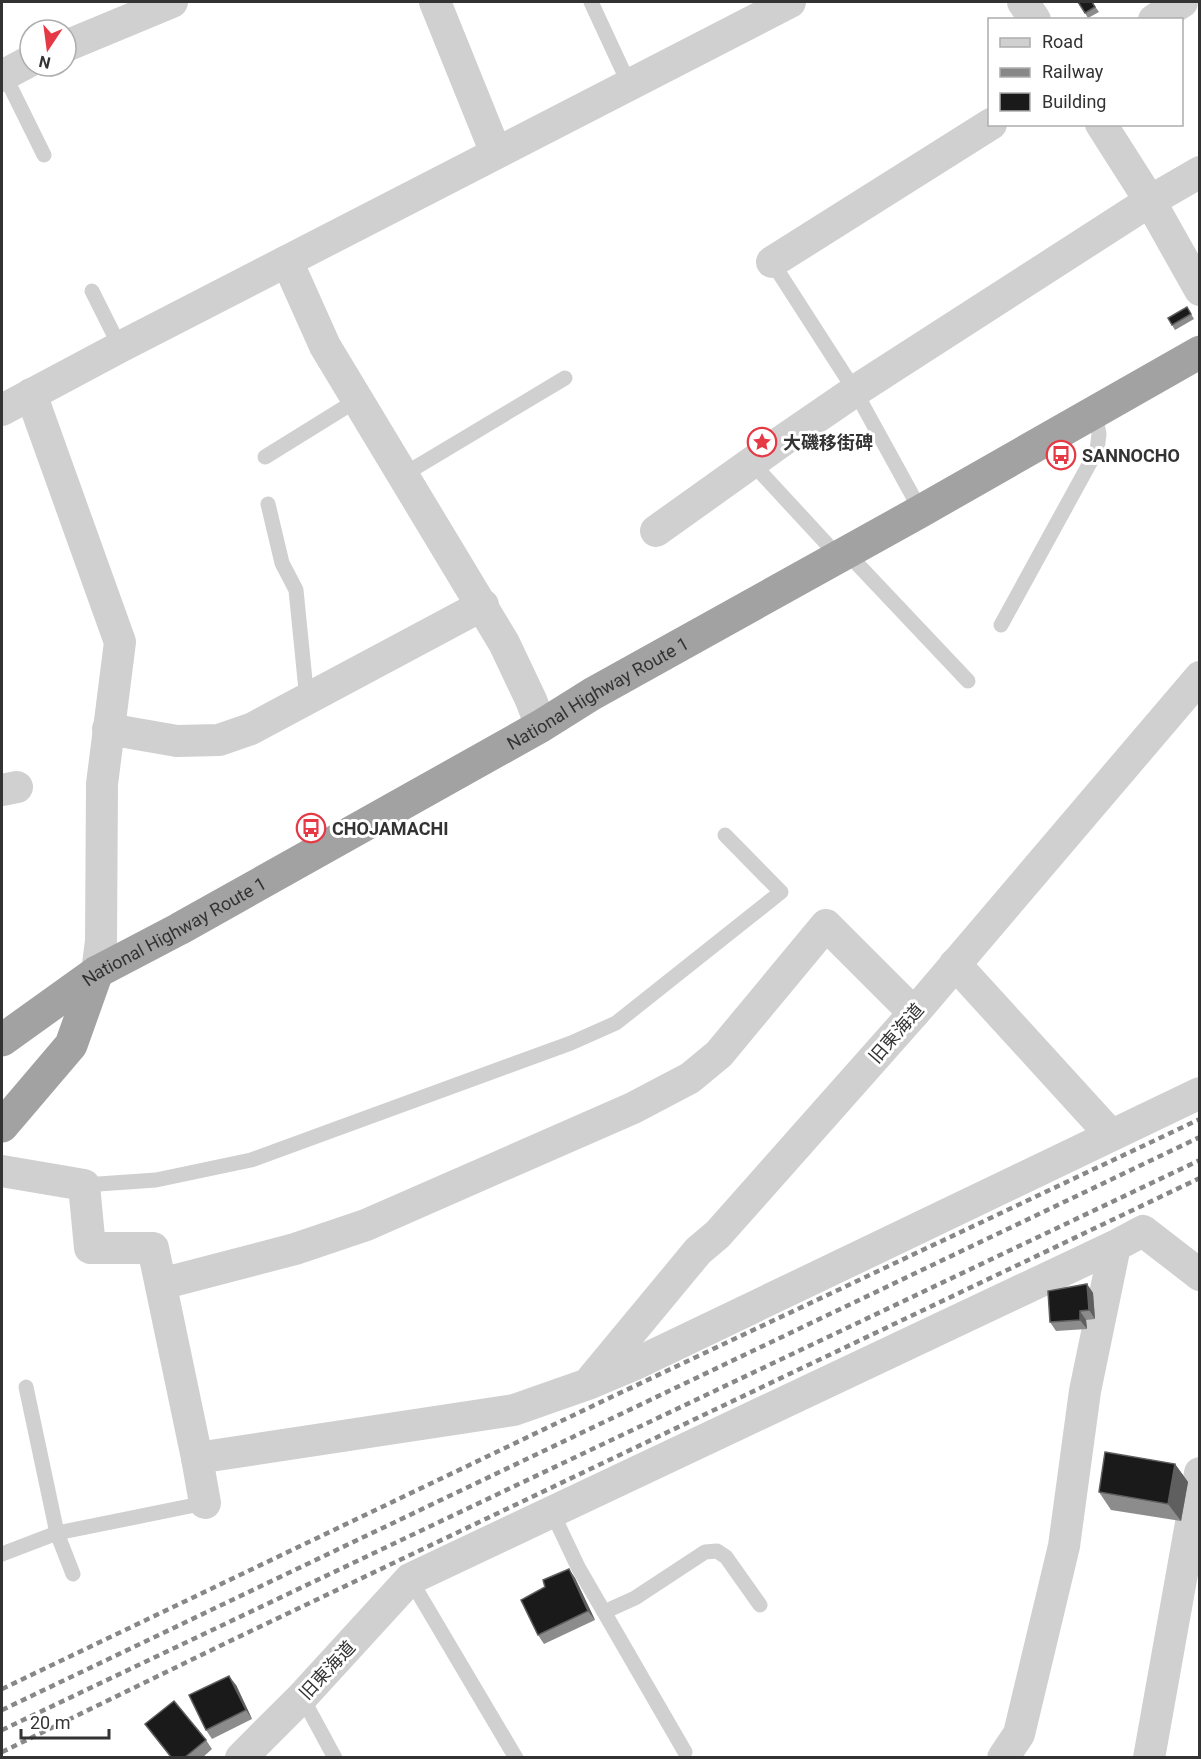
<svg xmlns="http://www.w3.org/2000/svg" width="1201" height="1759" font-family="Roboto,'Noto Sans JP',sans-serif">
	<rect width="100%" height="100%" fill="#fff"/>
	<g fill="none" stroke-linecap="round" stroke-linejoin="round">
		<g stroke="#d0d0d0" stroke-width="15">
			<path d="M 591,2 L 629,84"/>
			<path d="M 4,74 L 44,155"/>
			<path d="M 772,262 L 855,391 L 921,511"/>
			<path d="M 92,291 L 120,347"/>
			<path d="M 265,457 L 357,400"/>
			<path d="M 752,463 L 838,556"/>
			<path d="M 403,475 L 565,378"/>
			<path d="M 268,504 L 282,563 L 296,590 L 307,700"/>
			<path d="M 846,552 L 968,681"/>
			<path d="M 1001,625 L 1097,450 L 1099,434 L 1095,412"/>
			<path d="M 84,1185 L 156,1180 L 251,1160 L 571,1043 L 616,1023 L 781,892 L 725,835"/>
			<path d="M 26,1387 L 57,1533 L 73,1574"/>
			<path d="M 552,1512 L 578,1567 L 685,1752"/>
			<path d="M 2,1554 L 57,1533 L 205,1503"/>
			<path d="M 410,1579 L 516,1758"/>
			<path d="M 604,1612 L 635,1598 L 705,1552 L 717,1551 L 726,1557 L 760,1605"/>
			<path d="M 302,1697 L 335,1758"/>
		</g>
		<g stroke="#d0d0d0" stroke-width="32">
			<path d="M 435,2 L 496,153"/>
			<path d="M 1023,2 L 1035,20"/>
			<path d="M 1154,20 L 1182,2"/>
			<path d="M 66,46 L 172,2"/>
			<path d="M 2,76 L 30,61"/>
			<path d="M 1101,124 L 1150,201 L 1200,290"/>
			<path d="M 287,261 L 325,346 L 504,643 L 531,700 L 541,726"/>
			<path d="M 772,262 L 991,124"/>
			<path d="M 31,394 L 120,642 L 102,784 L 101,941 L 97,972"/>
			<path d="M 2,410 L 120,347 L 790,2"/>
			<path d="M 656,531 L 782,441 L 855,391 L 1150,201 L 1200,172"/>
			<path d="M 108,729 L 177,741 L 219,740 L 251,729 L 483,605"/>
			<path d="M 2,790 L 17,787"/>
			<path d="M 955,964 L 1111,1135"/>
			<path d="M 2,1171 L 84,1185 L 90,1248 L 153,1248 L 197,1458 L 205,1503"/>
			<path d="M 161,1284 L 295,1249 L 366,1225 L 633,1108 L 690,1078 L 719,1054 L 826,925 L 914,1013"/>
			<path d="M 592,1379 L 698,1251 L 718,1234 L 914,1013 L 1200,677"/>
			<path d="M 197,1458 L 514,1410 L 588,1384 L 633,1365 L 1200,1093"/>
			<path d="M 241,1758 L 302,1697 L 410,1579 L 1115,1246 L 1143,1231 L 1200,1275"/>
			<path d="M 1003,1758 L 1019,1734 L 1064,1546 L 1085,1391 L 1115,1246"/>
			<path d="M 1149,1758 L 1200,1473"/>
		</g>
		<g stroke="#a2a2a2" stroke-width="33">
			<path id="s1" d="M 2,1040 L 97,972 L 179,929 L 541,726 L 592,694 L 921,511 L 1200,352"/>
			<path d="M 2,1126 L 71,1045 L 97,972"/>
		</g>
		<g stroke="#888" stroke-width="4.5" stroke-dasharray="6 4.5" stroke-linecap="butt">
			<path d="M 2,1689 L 603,1401 L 1200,1119"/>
			<path d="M 2,1710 L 1200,1137"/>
			<path d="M 2,1730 L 1200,1160"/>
			<path d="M 2,1752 L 228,1642 L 1200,1178"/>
		</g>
	</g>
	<g fill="#8c8c8c">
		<path d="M 1078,2 L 1092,2 L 1099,12 L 1088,18 Z"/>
		<path d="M 1187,307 L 1194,319 L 1175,330 L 1172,325 Z"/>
		<path d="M 1087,1284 L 1093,1293 L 1095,1319 L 1086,1320 L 1087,1329 L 1056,1331 L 1050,1322 Z"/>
		<path d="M 1175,1464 L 1188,1482 L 1181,1521 L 1111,1510 L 1099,1492 Z"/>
		<path d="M 569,1569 L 575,1578 L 595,1620 L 544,1644 L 538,1635 L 545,1587 Z"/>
		<path d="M 236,1685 L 252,1719 L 212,1739 L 206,1730 Z"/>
		<path d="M 145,1724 L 206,1740 L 212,1749 L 202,1758 L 171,1758 Z"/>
	</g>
	<g fill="#5f5f5f">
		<path d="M 1087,1284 L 1093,1293 L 1095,1319 L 1089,1310 Z"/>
		<path d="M 1080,1311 L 1086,1320 L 1087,1329 L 1080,1320 Z"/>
		<path d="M 1175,1464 L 1188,1482 L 1181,1521 L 1168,1504 Z"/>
		<path d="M 569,1569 L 575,1578 L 595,1620 L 588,1611 Z"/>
		<path d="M 229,1676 L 236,1685 L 252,1719 L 246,1710 Z"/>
	</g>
	<g fill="#1a1a1a" stroke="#5f5f5f" stroke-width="1.5">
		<path d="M 1078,2 L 1092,2 L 1095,7 L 1085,13 Z"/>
		<path d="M 1187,307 L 1191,314 L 1172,325 L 1168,318 Z"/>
		<path d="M 1087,1284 L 1089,1310 L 1080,1311 L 1080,1320 L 1050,1322 L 1048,1291 Z"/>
		<path d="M 1105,1452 L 1175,1464 L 1168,1504 L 1099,1492 Z"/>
		<path d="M 569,1569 L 588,1611 L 538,1635 L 521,1600 L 545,1587 L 543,1580 Z"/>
		<path d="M 229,1676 L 246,1710 L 206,1730 L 189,1695 Z"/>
		<path d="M 174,1701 L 206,1740 L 184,1758 L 172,1758 L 145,1724 Z"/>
	</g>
	<defs>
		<g id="sight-ring" transform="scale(1.5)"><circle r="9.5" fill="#fff" stroke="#e63946" stroke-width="1.5"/><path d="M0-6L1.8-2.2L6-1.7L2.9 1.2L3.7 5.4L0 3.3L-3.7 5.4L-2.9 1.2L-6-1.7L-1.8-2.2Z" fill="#e63946"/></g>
		<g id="bus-ring" transform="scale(1.5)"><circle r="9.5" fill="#fff" stroke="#e63946" stroke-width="1.5"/><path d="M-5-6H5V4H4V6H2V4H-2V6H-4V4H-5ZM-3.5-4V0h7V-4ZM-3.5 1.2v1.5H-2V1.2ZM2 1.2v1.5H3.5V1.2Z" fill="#e63946"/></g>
	</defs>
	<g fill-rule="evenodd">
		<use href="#sight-ring" x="762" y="442"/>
		<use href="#bus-ring" x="1061" y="455"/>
		<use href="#bus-ring" x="311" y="828"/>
	</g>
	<g text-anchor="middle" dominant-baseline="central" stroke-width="6" stroke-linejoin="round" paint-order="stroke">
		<g font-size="18" font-weight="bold" fill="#333" stroke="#fff" text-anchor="start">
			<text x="783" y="442">大磯移街碑</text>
			<text x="1082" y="455">SANNOCHO</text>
			<text x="332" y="828">CHOJAMACHI</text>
		</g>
		<g font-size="18" fill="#333" stroke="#fff">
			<text stroke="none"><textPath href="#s1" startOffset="690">National Highway Route 1</textPath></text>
			<text stroke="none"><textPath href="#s1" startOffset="204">National Highway Route 1</textPath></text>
			<text transform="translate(896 1033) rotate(-49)">旧東海道</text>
			<text transform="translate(327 1670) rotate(-47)">旧東海道</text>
		</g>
	</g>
	<rect width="1201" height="1759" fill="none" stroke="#333333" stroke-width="6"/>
	<rect x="988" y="18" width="195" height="108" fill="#ffffff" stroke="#adadad" stroke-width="1.5"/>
	<rect x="1000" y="38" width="30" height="9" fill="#d0d0d0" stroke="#adadad" stroke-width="1.5"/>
	<text x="1042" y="48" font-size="18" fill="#333333">Road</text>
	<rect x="1000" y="68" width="30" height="9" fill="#888888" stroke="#adadad" stroke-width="1.5"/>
	<text x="1042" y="78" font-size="18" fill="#333333">Railway</text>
	<rect x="1000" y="93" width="30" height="18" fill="#1a1a1a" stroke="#adadad" stroke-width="1.5"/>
	<text x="1042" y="108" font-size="18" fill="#333333">Building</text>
	<g transform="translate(48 48) rotate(193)"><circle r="28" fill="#ffffff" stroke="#adadad" stroke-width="1.5"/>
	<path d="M0-4.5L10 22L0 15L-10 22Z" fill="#e63946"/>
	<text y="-9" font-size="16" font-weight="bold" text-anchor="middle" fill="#333333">N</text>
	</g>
	<path d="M21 1729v9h88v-9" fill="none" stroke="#333333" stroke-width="3"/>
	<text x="30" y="1729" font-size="18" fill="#333333" stroke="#ffffff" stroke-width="4.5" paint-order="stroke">20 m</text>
</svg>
